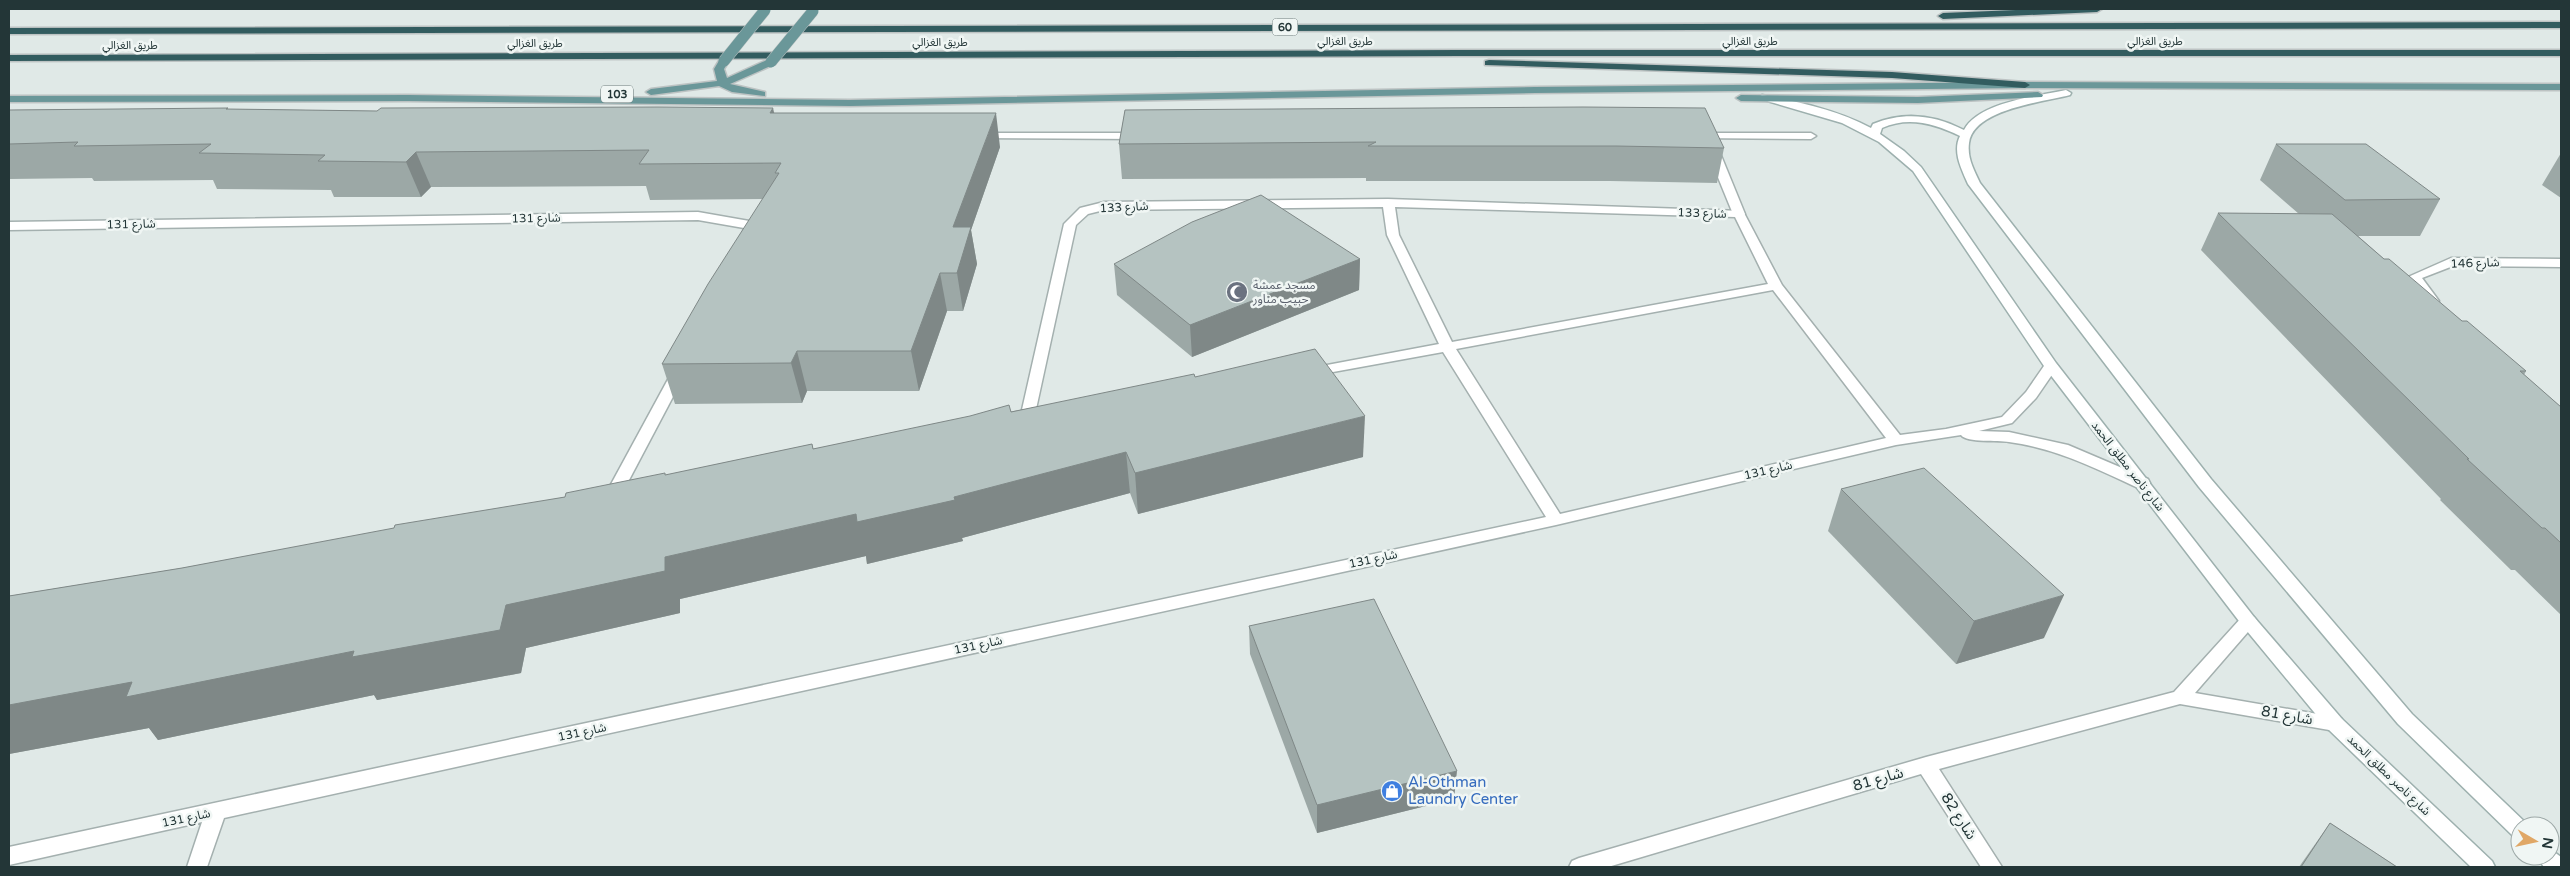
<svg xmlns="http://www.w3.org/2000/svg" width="2570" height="876" font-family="'Varela Round','Noto Sans Arabic',sans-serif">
	<rect width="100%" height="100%" fill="#e0e9e7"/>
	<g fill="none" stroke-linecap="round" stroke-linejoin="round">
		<g stroke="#a4b0af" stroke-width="3">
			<g id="lane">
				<path d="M 978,133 L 1140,133 L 1145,136 L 1140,139 L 974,138 L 973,136 Z"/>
				<path d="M 1698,133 L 1811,133 L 1816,136 L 1811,139 L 1694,138 L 1694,134 Z"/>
				<path d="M 1712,145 L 1718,148 L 1745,214 L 1743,217 L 1739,218 L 1733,214 L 1706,148 Z"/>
			</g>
		</g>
		<g stroke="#a4b0af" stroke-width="3">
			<g id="street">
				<path d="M 1388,199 L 1743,211 L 1782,285 L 1900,435 L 1946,429 L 2002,417 L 2026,392 L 2046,363 L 2051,362 L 2058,366 L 2036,398 L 2012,423 L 1979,431 L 2009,432 L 2068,445 L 2148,479 L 2150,483 L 2142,488 L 2136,487 C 2095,468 2055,448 2009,442 C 1998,440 1967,443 1961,435 L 1896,445 L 1556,525 L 224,818 L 207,867 L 187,867 L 202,822 L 9,865 L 9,847 L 1546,517 L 1443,352 L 1311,376 L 1304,372 L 1311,368 L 1439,344 L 1387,235 L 1383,207 L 1104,210 L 1088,214 L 1076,225 L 1033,423 L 1026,427 L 1019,423 L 1064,224 L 1080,208 L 1104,202 ZM 1395,207 L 1735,217 L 1768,284 L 1452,342 L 1399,235 ZM 1773,290 L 1886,438 L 1560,514 L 1456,349 Z"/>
				<path d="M 698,212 L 755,222 L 757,225 L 754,238 L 748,242 L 744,241 L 742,238 L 744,228 L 698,220 L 9,230 L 9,222 Z"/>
				<path d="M 2451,258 L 2561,259 L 2561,267 L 2453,266 L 2422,278 L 2439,301 L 2437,304 L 2427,304 L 2408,277 Z"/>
				<path d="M 679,368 L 686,372 L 619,499 L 611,504 L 605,503 L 603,499 L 672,372 Z"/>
				<path d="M 2248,615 L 2254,617 L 2257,621 L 2254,625 L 2195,693 L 2335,717 L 2342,719 L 2344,724 L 2342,729 L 2335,731 L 2180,704 L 1939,769 L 2002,867 L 1981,867 L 1921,774 L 1608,867 L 1569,867 L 1572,861 L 1579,858 L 1926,757 L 2174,692 L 2242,617 Z"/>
			</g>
		</g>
		<g stroke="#9db0ae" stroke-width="3">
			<g id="secondary">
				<path d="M 2066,90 L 2071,93 L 2070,95 C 2044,102 1973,109 1969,143 C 1967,158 1974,170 1980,183 L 2211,479 L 2412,714 L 2527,824 L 2528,826 L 2520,826 L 2520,838 L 2513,836 L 2398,724 L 2199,487 L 1968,184 C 1962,170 1952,152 1960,136 C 1935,124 1909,116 1882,128 L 1880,134 L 1904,151 L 1921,167 L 2056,363 L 2254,617 L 2342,719 L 2492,861 L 2495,867 L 2471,867 L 2328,729 L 2242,625 L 2046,369 L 1913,171 L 1879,142 L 1842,123 L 1757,98 L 1762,95 C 1799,102 1837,110 1871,128 L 1873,124 C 1904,111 1935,115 1964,130 C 1979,102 2038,96 2066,90 Z"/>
				<path d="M 2550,849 L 2561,857 L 2561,867 L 2544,867 L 2536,856 L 2550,856 Z"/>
			</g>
		</g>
		<g stroke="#bdc3c3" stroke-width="3">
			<g id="primary">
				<path d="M 720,59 L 729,61 L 724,69 L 727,78 L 767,60 L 775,60 L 775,64 L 730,84 L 765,92 L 765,96 L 732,92 L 719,86 L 651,95 L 646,92 L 651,89 L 717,81 L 714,69 Z"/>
				<path d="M 2025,82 L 2561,84 L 2561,90 L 2025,88 L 1535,93 L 850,106 L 408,101 L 9,102 L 9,96 L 408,95 L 850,100 L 1535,87 Z"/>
				<path d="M 2038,92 L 2043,95 L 2042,97 L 1918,103 L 1741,101 L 1736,98 L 1741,95 L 1918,97 Z"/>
			</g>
		</g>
		<g stroke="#bdc3c3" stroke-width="3">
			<g id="highway">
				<path d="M 2041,9 L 2102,9 L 2097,12 L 1943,19 L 1938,16 L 1943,13 Z"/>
				<path d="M 2561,22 L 2561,28 L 9,34 L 9,28 Z"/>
				<path d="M 1459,50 L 2561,50 L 2561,56 L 1459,56 L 9,61 L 9,55 Z"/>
				<path d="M 1489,60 L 1892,72 L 2025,82 L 2030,85 L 2025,88 L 1892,78 L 1485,65 L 1485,61 Z"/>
			</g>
		</g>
		<use href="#lane" fill="#fff" fill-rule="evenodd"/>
		<use href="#street" fill="#fff" fill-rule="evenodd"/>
		<use href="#secondary" fill="#fff" fill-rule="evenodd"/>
		<use href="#primary" fill="#6a9799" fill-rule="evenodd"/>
		<use href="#highway" fill="#325c5f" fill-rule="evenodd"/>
		<g stroke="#bdc3c3" stroke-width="12" stroke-linecap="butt">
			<g id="primary-bridge">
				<path d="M 724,61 L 765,10"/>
				<path d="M 771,62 L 813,11"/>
			</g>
		</g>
		<use href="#primary-bridge" stroke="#6a9799" stroke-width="11"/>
	</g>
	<g fill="#9ca8a6">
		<path d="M 229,109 L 377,111 L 774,113 L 1000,147 L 971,230 L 977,264 L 963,311 L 947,311 L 919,391 L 807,391 L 802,403 L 675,404 L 662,364 L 763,199 L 650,200 L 646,186 L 431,187 L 421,197 L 334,197 L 331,190 L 217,189 L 213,180 L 94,181 L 92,178 L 9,179 L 9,110 Z"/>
		<path d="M 1125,110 L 1724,148 L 1717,183 L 1610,181 L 1366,181 L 1366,178 L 1122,179 L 1119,144 Z"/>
		<path d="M 2276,144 L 2440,199 L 2420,236 L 2358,236 L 2384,259 L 2462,321 L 2526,371 L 2524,375 L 2561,407 L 2561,615 L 2515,570 L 2511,570 L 2440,500 L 2441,499 L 2201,250 L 2218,213 L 2299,214 L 2260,180 Z"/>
		<path d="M 2561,153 L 2561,198 L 2542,185 Z"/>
		<path d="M 1360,259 L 1359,290 L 1192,357 L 1117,295 L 1114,264 Z"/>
		<path d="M 1195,377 L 1363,457 L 1138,514 L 1130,493 L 962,538 L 963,541 L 867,564 L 866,556 L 680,599 L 680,613 L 526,648 L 521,673 L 377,700 L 374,695 L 158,740 L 149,728 L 9,754 L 9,596 L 182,568 L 565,497 L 812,444 L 813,449 Z"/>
		<path d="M 1841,489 L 2044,638 L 1956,664 L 1828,531 Z"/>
		<path d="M 1249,626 L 1454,799 L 1317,833 L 1250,654 Z"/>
		<path d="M 2330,823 L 2397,867 L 2299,867 Z"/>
	</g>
	<g fill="#7f8887">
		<path d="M 773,108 L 781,142 L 770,113 Z"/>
		<path d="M 996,113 L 1000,147 L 971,230 L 977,264 L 963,311 L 957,273 L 953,227 Z"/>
		<path d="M 416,152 L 431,187 L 421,197 L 406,162 Z"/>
		<path d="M 1360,259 L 1359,290 L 1192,357 L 1190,325 Z"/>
		<path d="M 940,273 L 947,311 L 919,391 L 911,351 Z"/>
		<path d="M 797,351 L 807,391 L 802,403 L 791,363 Z"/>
		<path d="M 1365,416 L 1363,457 L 1138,514 L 1135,473 Z"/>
		<path d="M 1126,452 L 1130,493 L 962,538 L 963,541 L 867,564 L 866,556 L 680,599 L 680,613 L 526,648 L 521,673 L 377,700 L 374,695 L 158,740 L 149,728 L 9,754 L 9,705 L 506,605 L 665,557 L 856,514 L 954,497 Z"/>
		<path d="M 2064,595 L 2044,638 L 1956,664 L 1974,621 Z"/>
		<path d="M 1457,771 L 1454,799 L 1317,833 L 1317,805 Z"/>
	</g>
	<g fill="#b5c3c1" stroke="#7f8887">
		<path d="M 658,107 L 773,108 L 770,113 L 996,113 L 953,227 L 971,227 L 957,273 L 940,273 L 911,351 L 797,351 L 791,363 L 662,364 L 708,284 L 779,173 L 775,173 L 781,163 L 639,164 L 649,150 L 416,152 L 406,162 L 318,161 L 325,155 L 199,153 L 211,144 L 74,146 L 78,142 L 9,144 L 9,110 L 228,108 L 226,109 L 377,111 L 381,108 Z"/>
		<path d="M 1583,107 L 1705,108 L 1724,148 L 1616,146 L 1368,146 L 1376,142 L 1119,144 L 1125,110 Z"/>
		<path d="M 2276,144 L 2366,144 L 2440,199 L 2345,200 Z"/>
		<path d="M 1261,195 L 1360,259 L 1190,325 L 1114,264 L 1192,222 Z"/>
		<path d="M 2218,213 L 2332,214 L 2384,259 L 2389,259 L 2462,321 L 2467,321 L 2526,371 L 2520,371 L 2561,407 L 2561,543 L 2545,528 L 2542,528 L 2467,459 L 2469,459 Z"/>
		<path d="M 1315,349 L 1365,416 L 1135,473 L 1126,452 L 954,497 L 955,500 L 857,522 L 856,514 L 665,557 L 665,571 L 506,605 L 500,630 L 352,657 L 354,651 L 126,697 L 132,682 L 9,705 L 9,596 L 182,568 L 394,528 L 395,525 L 565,497 L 566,493 L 665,473 L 665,475 L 812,444 L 813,449 L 970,416 L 1009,405 L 1011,412 L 1194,374 L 1195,377 Z"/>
		<path d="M 1924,468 L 2064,595 L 1974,621 L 1841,489 Z"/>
		<path d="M 1374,599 L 1457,771 L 1317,805 L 1249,626 Z"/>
		<path d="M 2330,823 L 2397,867 L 2301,867 Z"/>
	</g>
	<defs>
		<g id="mosque-disc" transform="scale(1.125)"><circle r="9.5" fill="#6b7280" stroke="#f0f6f4"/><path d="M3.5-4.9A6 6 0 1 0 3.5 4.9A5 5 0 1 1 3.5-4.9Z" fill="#fff"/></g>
		<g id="shop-disc" transform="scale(1.125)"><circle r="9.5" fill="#3f7fe0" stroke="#f0f6f4"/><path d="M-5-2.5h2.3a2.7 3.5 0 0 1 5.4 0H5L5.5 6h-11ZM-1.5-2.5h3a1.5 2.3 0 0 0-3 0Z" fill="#fff"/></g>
	</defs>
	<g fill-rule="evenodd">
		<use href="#mosque-disc" x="1237" y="292"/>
		<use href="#shop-disc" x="1392" y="791"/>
	</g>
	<g text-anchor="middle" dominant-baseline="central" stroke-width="5" stroke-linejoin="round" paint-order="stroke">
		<g fill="#f0f6f4" stroke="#607070" stroke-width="1">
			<rect x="1272.5" y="18.5" width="25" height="17" rx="4"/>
			<rect x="601" y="85.5" width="32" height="17" rx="4"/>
		</g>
		<g font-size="11" font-weight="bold" fill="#233637">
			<text x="1285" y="27">60</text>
			<text x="617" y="94">103</text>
		</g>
		<g font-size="11" fill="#233637" stroke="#f0f6f4">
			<text x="1345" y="41">طريق الغزالي</text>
			<text x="1750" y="41">طريق الغزالي</text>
			<text x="2155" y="41">طريق الغزالي</text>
			<text x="940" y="42">طريق الغزالي</text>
			<text x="535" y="43">طريق الغزالي</text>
			<text x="130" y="45">طريق الغزالي</text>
		</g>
		<g font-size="12" fill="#233637" stroke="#f0f6f4">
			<text transform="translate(1124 207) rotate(-3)">شارع 133</text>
			<text transform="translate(1702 213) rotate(2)">شارع 133</text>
			<text transform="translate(536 218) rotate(-1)">شارع 131</text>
			<text transform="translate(131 224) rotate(-1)">شارع 131</text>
			<text transform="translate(2475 263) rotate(-2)">شارع 146</text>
			<text transform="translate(2128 466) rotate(52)">شارع ناصر مطلق الحمد</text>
			<text transform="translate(1768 470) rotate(-13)">شارع 131</text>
			<text transform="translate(1373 559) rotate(-12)">شارع 131</text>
			<text transform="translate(978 645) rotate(-12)">شارع 131</text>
			<text transform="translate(582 732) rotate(-12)">شارع 131</text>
			<text transform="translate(2389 775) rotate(44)">شارع ناصر مطلق الحمد</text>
			<text transform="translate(186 818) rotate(-12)">شارع 131</text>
		</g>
		<g font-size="12" fill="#5b616d" stroke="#f0f6f4" text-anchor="start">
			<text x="1253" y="285">مسجد عمشة<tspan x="1253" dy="14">حبيب مناور</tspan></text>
		</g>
		<g font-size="15" fill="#233637" stroke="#f0f6f4">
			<text transform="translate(2287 715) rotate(10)">شارع 81</text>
			<text transform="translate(1878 779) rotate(-16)">شارع 81</text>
			<text transform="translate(1959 816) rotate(57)">شارع 82</text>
		</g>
		<g font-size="15" fill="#366cbe" stroke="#f0f6f4" text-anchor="start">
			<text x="1408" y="782">Al-Othman<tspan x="1408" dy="17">Laundry Center</tspan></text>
		</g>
	</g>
	<rect width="2570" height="876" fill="none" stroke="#233637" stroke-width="20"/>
	<g transform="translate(2535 841) rotate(99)"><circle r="24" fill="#f0f6f4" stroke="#9ea9a8"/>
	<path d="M0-4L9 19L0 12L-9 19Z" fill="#e0a766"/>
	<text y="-8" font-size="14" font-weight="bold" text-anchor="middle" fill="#233637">N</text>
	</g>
</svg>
